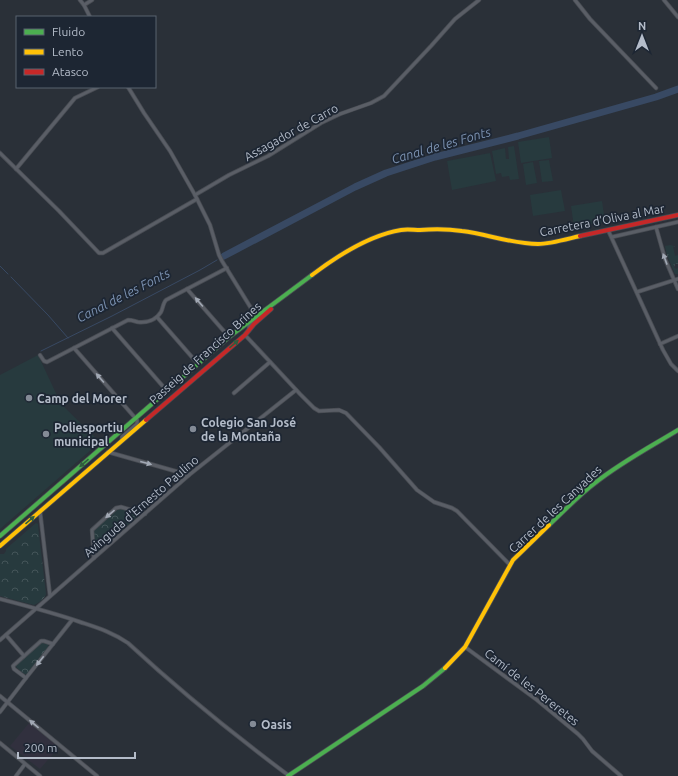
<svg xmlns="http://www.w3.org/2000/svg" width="678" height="776" font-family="Ubuntu,sans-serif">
	<defs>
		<pattern id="grass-tufts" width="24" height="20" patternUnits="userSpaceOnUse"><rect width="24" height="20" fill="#273a3e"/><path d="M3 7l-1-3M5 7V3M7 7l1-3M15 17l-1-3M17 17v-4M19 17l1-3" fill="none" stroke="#445559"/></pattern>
		<pattern id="forest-crowns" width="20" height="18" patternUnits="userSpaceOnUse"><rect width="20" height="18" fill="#273a3e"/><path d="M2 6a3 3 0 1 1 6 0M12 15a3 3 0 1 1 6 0" fill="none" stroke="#445559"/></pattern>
	</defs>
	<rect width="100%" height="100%" fill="#2a3038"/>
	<path fill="#31303e" d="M 29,723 L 59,747 L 40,769 L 10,746 Z"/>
	<path fill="url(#grass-tufts)" d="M 671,245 L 675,247 L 673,247 L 675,256 L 678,255 L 678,264 L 675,264 L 674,267 L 676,269 L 678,268 L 678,274 L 675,274 L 667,255 L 665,246 Z"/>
	<g fill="url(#forest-crowns)">
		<path d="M 118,508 L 136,513 L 138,515 L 138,516 L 99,551 L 97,551 L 95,549 L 93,530 Z"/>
		<path d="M 36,523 L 38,524 L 38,526 L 46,594 C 45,598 39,603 34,605 L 0,596 L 0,554 L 4,554 L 6,551 L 6,549 Z"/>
		<path d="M 42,643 L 48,644 L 49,647 L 27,674 L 24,674 L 16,667 L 16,665 Z"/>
	</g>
	<g fill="#273a3e">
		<path d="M 549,137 L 552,158 L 521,163 L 518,142 Z"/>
		<path d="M 514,146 L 519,179 L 510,180 L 509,176 L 502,177 L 501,173 L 496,174 L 492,151 L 505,148 L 506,159 L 509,159 L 508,147 Z"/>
		<path d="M 490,153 L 496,181 L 452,190 L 447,161 Z"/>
		<path d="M 549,160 L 553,181 L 542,182 L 539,161 Z"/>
		<path d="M 533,162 L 537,183 L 526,185 L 523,164 Z"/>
		<path d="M 561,190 L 565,211 L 533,216 L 530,195 Z"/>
		<path d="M 602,201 L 605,222 L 574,227 L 571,206 Z"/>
		<path d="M 38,355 L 61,404 L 100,442 L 0,529 L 0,375 Z"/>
	</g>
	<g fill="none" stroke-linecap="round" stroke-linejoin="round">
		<g stroke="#384963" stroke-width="1">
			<path d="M 0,266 L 8,274"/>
			<path d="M 11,277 L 48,315 L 68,338"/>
			<path d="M 41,351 L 112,316 L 200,270 L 217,260"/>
		</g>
		<path stroke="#384963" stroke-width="7" d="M 224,256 L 355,187 L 386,173 L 435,157 L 518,136 L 656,97 L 678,89"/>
		<g stroke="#484c53" stroke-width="4.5">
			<g id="street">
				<path d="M 80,0 L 84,5 L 90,17"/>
				<path d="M 575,0 L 590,19 L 656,88"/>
				<path d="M 664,0 L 678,17"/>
				<path d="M 84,5 L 92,0"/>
				<path d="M 128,87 L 144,113 L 170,151 L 195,195 L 210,225 L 219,255 L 222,261 L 254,313 L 256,317 L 256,320 L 249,326 L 249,330"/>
				<path d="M 0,153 L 59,211 L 99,253 L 103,253 L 197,199"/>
				<path d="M 16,169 L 75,98 L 98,87"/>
				<path d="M 195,195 L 229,175 L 268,156 L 321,123 L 340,114 L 371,103 L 384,96 L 431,46 L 455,19 L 479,0"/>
				<path d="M 656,227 L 665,259 L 678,289"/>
				<path d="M 608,230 L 663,350 L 671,364 L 678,371"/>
				<path d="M 612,237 L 678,222"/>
				<path d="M 187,289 L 229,337"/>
				<path d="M 637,292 L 678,279"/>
				<path d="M 157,317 L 198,364"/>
				<path d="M 112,328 L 167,391"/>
				<path d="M 245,335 L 300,394 L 314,408 L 319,411 L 339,410 L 346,413 L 379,447 L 417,490 L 434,502 L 452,508 L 457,511 L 510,565"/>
				<path d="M 660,344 L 678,336"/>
				<path d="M 74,348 L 137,420 L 137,424 L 122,437 L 122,440"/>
				<path d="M 40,355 L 44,361 L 47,362 L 128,320 C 132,320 134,321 138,322 C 147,323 156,320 161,312 C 163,308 163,303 166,300 L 227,268"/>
				<path d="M 234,393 L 270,362"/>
				<path d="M 108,452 L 189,475"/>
				<path d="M 40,511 L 50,596"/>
				<path d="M 94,558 L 92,530 L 116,508 L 121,507 L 145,514"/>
				<path d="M 0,599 C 27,606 54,613 80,622 C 98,628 112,632 128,643 C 179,690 233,734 288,775"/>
				<path d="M 6,635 L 24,656"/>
				<path d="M 0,640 L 189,475 L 296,390"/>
				<path d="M 465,647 L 537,700 L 578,734 L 583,739 L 592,751 L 621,776"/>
				<path d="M 26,678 L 14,669 L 13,666 L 14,665 L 41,641 L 44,641 L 53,644"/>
				<path d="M 0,696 L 97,776"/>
				<path d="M 0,712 L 26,678 L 72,620"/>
				<path d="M 0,743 L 40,776"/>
				<path d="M 16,776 L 25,764"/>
			</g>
		</g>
		<g stroke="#484c53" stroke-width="5.5">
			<g id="fast">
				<path d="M 549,525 C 564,511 579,495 595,483 C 620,463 650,447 678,430"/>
				<path d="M 0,536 L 229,337 L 312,275"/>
				<path d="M 288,776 L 423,686 L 445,668"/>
			</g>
		</g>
		<g stroke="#484c53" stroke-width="5.5">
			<g id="slow">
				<path d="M 312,275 C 337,256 370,235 401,230 C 407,229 414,230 420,230 C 434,229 448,229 462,231 C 487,234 512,244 538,244 C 550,244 567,239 580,236"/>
				<path d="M 0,546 L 146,420"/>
				<path d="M 445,668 L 465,647 L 513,560 L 549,525"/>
			</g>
		</g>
		<g stroke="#484c53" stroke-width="5.5">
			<g id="jam">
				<path d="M 580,236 L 678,215"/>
				<path d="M 146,420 L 245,335 L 254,324 L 271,309"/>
			</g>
		</g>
		<use href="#street" stroke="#5a5e66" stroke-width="3"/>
		<use href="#fast" stroke="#4caf50" stroke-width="4"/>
		<use href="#slow" stroke="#ffc107" stroke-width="4"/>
		<use href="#jam" stroke="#c62828" stroke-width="4"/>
	</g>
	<defs><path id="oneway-solid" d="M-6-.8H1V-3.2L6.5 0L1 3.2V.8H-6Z"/></defs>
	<g fill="#a2a9b5">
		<use href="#oneway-solid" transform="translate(665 259) rotate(-110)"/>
		<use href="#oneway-solid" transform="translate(199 302) rotate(-131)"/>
		<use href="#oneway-solid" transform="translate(100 378) rotate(-131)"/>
		<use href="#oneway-solid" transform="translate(146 463) rotate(15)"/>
		<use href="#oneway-solid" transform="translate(110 514) rotate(139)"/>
		<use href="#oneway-solid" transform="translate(40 661) rotate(128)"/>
		<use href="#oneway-solid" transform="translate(34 724) rotate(-140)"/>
	</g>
	<g fill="#305d3f">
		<use href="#oneway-solid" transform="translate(234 344) rotate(-41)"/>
		<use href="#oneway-solid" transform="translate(84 463) rotate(139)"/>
		<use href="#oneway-solid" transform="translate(30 520) rotate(-41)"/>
	</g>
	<g fill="#848b96" stroke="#1d2633" stroke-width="1.5">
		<circle cx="29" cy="398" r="4"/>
		<circle cx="193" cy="429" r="4"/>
		<circle cx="46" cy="434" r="4"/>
		<circle cx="253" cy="724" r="4"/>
	</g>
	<g text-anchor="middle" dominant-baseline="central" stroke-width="3.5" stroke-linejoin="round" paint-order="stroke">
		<g font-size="12" fill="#b4bcc9" stroke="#1d2633">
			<text transform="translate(291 132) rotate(-29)">Assagador de Carro</text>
			<text transform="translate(602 220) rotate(-11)">Carretera d’Oliva al Mar</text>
			<text transform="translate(205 353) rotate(-42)">Passeig de Francisco Brines</text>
			<text transform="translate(141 506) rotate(-41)">Avinguda d'Ernesto Paulino</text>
			<text transform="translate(555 509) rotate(-43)">Carrer de les Canyades</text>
			<text transform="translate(532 687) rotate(38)">Camí de les Pereretes</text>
		</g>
		<g font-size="12" font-weight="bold" fill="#b4bcc9" stroke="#1d2633" text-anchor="start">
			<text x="37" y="398">Camp del Morer</text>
			<text x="201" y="422">Colegio San José<tspan x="201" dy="14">de la Montaña</tspan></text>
			<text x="54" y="427">Poliesportiu<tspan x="54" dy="14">municipal</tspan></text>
			<text x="261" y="724">Oasis</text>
		</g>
		<g font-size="13" font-style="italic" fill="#7c92b1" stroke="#1d2633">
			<text transform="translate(441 145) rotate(-16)">Canal de les Fonts</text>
			<text transform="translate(123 295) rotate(-27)">Canal de les Fonts</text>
		</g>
	</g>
	<rect x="16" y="16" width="140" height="72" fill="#1d2633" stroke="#59626f"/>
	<rect x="24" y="29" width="20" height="6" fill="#4caf50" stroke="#59626f"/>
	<text x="52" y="36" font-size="12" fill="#b4bcc9">Fluido</text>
	<rect x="24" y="49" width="20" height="6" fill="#ffc107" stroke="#59626f"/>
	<text x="52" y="56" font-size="12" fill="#b4bcc9">Lento</text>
	<rect x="24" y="69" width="20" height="6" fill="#c62828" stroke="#59626f"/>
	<text x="52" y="76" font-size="12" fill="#b4bcc9">Atasco</text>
	<g transform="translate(642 36)" stroke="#1d2633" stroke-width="3" paint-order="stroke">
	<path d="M0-3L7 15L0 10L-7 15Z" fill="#b4bcc9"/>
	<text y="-6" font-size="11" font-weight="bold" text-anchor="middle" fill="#b4bcc9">N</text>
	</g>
	<path d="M18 752v6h117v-6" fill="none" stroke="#b4bcc9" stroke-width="2"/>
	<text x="24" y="752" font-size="12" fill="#b4bcc9" stroke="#1d2633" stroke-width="3" paint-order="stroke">200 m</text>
</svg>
